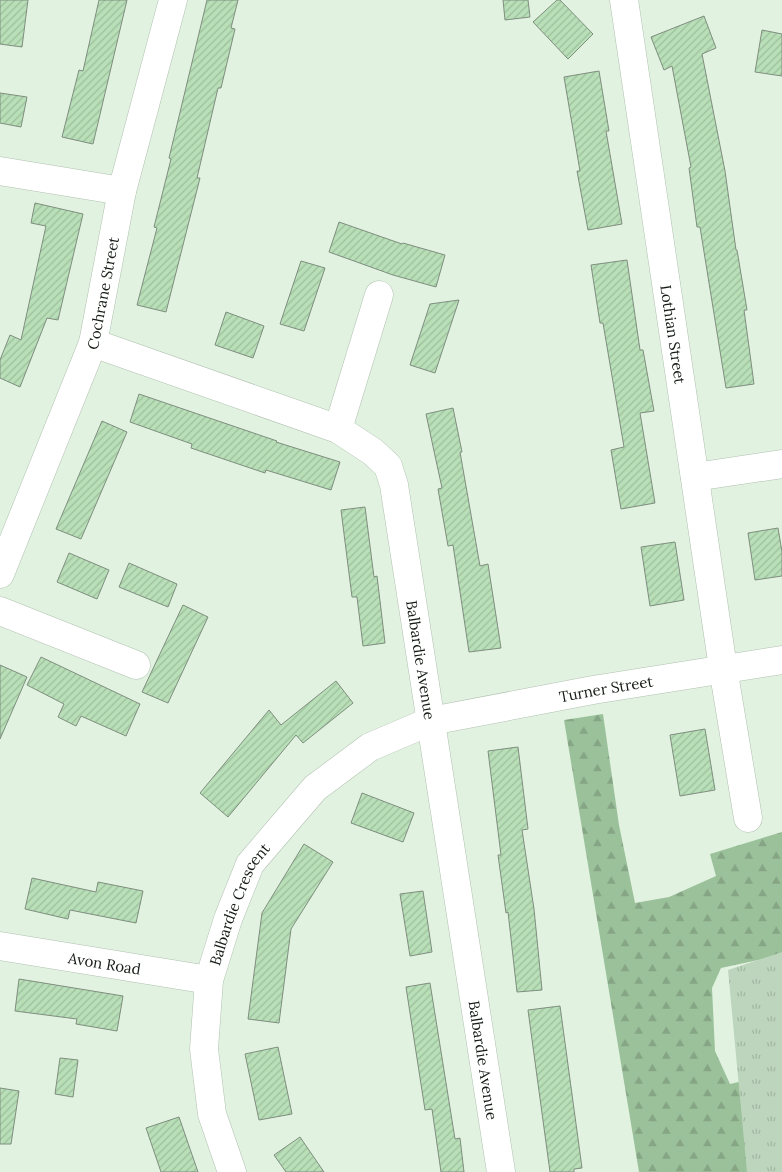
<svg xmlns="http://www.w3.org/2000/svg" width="782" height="1172" font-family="Lora,serif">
	<defs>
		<pattern id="forest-firs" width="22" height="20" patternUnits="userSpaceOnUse" patternTransform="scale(1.25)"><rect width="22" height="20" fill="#9bc19a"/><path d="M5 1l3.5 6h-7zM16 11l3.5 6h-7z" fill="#85a584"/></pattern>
		<pattern id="park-tufts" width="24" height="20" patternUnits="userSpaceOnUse" patternTransform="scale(1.25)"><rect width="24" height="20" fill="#bdd5bc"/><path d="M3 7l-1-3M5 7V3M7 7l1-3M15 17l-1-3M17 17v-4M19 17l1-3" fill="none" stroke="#a2b6a1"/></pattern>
		<pattern id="building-hatch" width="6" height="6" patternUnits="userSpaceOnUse" patternTransform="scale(1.25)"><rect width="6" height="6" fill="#b8dfb7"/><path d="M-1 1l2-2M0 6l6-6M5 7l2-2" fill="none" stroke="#9dbf9c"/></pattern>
	</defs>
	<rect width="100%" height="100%" fill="#e1f2e1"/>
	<path fill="url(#forest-firs)" d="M 603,714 L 619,825 L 635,903 L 669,897 L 716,876 L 710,854 L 782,832 L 782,955 L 721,968 L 712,988 L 715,1051 L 730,1084 L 751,1079 L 782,1172 L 639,1172 L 564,720 Z"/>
	<path fill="url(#park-tufts)" d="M 782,952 L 782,1172 L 747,1172 L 728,970 Z"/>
	<g fill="url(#building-hatch)" stroke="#7f8e7f">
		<path d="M 0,0 L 28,0 L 22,47 L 0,44 Z"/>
		<path d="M 99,0 L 127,0 L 93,144 L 62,137 L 79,70 L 83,71 Z"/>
		<path d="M 207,0 L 238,0 L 231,28 L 235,29 L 221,88 L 218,88 L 197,178 L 200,178 L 166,312 L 137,305 L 157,228 L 154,227 L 171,159 L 169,158 Z"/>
		<path d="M 503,0 L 528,0 L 530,17 L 505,20 Z"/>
		<path d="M 557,0 L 560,0 L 593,34 L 568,59 L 533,22 Z"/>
		<path d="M 704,16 L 716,48 L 702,54 L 725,171 L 736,250 L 737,250 L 747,310 L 744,310 L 754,384 L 726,388 L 700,227 L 697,227 L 689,168 L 691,167 L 672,66 L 664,70 L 651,37 Z"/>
		<path d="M 762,30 L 782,34 L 782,76 L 755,72 Z"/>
		<path d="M 599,71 L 609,131 L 606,131 L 622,224 L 588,230 L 577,171 L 580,171 L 564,77 Z"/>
		<path d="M 0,93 L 27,97 L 21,127 L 0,123 Z"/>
		<path d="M 35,203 L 83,214 L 58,320 L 47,318 L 20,387 L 0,378 L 0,360 L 10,335 L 21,340 L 46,226 L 31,223 Z"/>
		<path d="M 339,222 L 402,244 L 403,243 L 445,255 L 436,287 L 393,275 L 329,252 Z"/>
		<path d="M 627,260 L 640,350 L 643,350 L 654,411 L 640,413 L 655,503 L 621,509 L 611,450 L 624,447 L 603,323 L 600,323 L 591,265 Z"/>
		<path d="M 301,261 L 325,268 L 304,331 L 280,324 Z"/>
		<path d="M 459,300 L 435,373 L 410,365 L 430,304 Z"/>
		<path d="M 226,312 L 264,326 L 253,358 L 215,345 Z"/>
		<path d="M 139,394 L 277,441 L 276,442 L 340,462 L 331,490 L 266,470 L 265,473 L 191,448 L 192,444 L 130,422 Z"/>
		<path d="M 453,408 L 462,452 L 460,452 L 480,566 L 488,564 L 501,648 L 469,652 L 453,545 L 448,546 L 438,489 L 442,488 L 426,414 Z"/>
		<path d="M 102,421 L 127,432 L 81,539 L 56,529 Z"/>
		<path d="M 365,507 L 374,577 L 377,576 L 385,643 L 363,646 L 357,597 L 352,597 L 341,510 Z"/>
		<path d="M 778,528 L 782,552 L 782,576 L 755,580 L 748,533 Z"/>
		<path d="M 675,542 L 684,600 L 650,606 L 641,547 Z"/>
		<path d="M 69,553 L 109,570 L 97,599 L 57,582 Z"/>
		<path d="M 129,563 L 177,584 L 168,607 L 119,587 Z"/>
		<path d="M 183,605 L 208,617 L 168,703 L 142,692 Z"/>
		<path d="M 41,657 L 140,704 L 126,736 L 81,716 L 76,726 L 58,717 L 64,704 L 27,685 Z"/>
		<path d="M 0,665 L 27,677 L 0,739 Z"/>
		<path d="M 336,681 L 353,703 L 303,743 L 296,735 L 228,817 L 200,793 L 269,710 L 281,725 Z"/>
		<path d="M 705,729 L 715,790 L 680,796 L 670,735 Z"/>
		<path d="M 518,747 L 528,829 L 522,830 L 534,909 L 542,990 L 517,992 L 508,912 L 506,913 L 498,855 L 501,855 L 488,751 Z"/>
		<path d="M 362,793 L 414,813 L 403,842 L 351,823 Z"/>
		<path d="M 304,844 L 333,862 L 291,929 L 279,1023 L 248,1019 L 262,913 Z"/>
		<path d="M 32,878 L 96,892 L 98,882 L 143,891 L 136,923 L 70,910 L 68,919 L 25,909 Z"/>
		<path d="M 423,891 L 432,952 L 410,956 L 400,894 Z"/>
		<path d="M 19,979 L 123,996 L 117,1031 L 76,1024 L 77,1019 L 15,1011 Z"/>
		<path d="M 430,983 L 455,1139 L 460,1138 L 464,1172 L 441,1172 L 432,1109 L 425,1110 L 406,987 Z"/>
		<path d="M 560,1006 L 582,1168 L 574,1169 L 574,1172 L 550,1172 L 528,1010 Z"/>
		<path d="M 278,1047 L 292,1114 L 259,1120 L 245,1054 Z"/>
		<path d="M 60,1058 L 78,1060 L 73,1097 L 55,1094 Z"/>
		<path d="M 0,1088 L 19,1091 L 11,1144 L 0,1144 Z"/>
		<path d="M 179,1117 L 198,1172 L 161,1172 L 146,1128 Z"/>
		<path d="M 300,1137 L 324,1172 L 286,1172 L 274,1155 Z"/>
	</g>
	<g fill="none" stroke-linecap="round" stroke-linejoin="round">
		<g stroke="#b1c1b1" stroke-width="29">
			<g id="street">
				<path id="s1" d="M 624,0 L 723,668 L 748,818"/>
				<path d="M 0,171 L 122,191"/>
				<path id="s2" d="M 93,343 L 338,429 L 373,452 L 388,466 L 394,485 L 501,1172"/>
				<path d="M 338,429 L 379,295"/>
				<path d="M 695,477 L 782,464"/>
				<path id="s3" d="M 0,574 L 93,343 L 122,191 L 173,0"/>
				<path d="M 0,611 L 136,665"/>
				<path id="s4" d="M 0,946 L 209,980"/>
				<path id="s5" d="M 232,1172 L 212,1114 L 204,1049 L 209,980 L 228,919 L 250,864 L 315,788 L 370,747 L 431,721 L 593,690 L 782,660"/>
			</g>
		</g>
		<use href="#street" stroke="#fff" stroke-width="28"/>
	</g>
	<g text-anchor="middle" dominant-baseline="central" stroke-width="4.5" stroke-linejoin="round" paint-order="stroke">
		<g font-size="15" fill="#151b15" stroke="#fff">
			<text stroke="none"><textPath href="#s3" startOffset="300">Cochrane Street</textPath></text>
			<text stroke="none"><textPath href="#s1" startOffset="338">Lothian Street</textPath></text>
			<text stroke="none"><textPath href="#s2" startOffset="519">Balbardie Avenue</textPath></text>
			<text stroke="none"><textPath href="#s5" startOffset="732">Turner Street</textPath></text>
			<text stroke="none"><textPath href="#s5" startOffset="278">Balbardie Crescent</textPath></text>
			<text stroke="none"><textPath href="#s4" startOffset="106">Avon Road</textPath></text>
			<text stroke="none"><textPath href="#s2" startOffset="924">Balbardie Avenue</textPath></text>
		</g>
	</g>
</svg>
